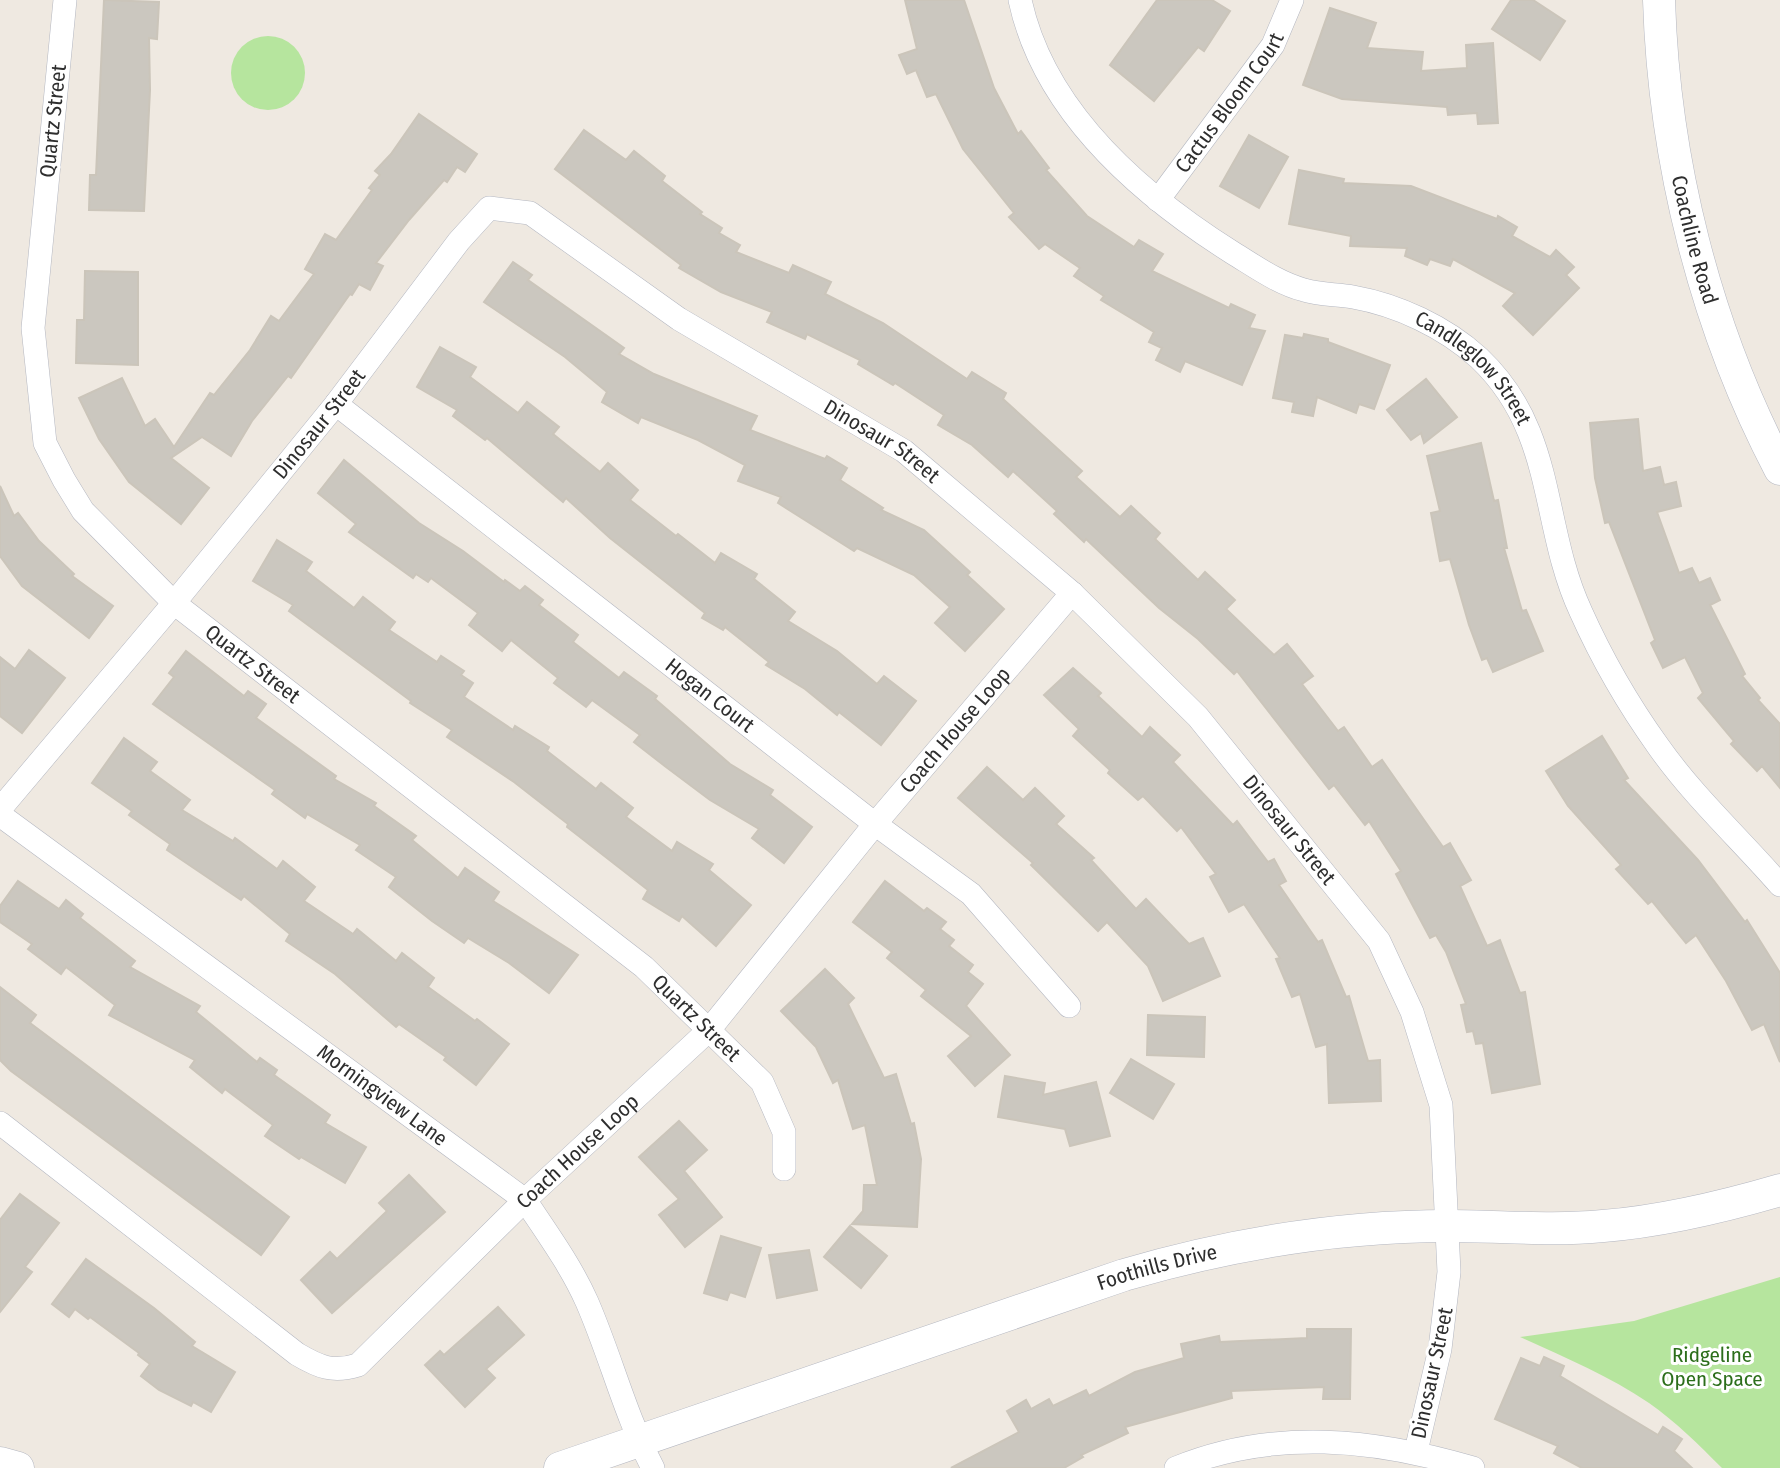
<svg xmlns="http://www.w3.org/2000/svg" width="1780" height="1468" font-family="'Fira Sans Condensed',sans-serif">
	<rect width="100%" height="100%" fill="#efe9e1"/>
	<g fill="#b6e59e">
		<circle cx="268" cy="73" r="37"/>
		<path d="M 1780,1277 L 1780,1468 L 1722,1468 C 1699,1445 1676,1422 1649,1403 C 1609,1376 1564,1357 1520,1337 L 1634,1321 Z"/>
	</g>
	<g fill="#cbc7bf" stroke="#cbc5ba" stroke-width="2">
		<path d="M 104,0 L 159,2 L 157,39 L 149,38 L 150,90 L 144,211 L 89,210 L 90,175 L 96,175 Z"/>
		<path d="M 905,0 L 964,0 L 994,88 L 1018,134 L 1021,131 L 1049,168 L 1046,170 L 1087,216 L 1134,247 L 1139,240 L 1163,254 L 1152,271 L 1229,308 L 1231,304 L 1255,315 L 1249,328 L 1265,331 L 1242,385 L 1185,361 L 1180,372 L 1156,360 L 1162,348 L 1149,342 L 1154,332 L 1101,300 L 1104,296 L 1074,276 L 1080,268 L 1045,244 L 1039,249 L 1009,217 L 1014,213 L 963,149 L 936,94 L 927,97 L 916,70 L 907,74 L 899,55 L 917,49 Z"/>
		<path d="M 1157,0 L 1212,0 L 1230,11 L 1204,51 L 1198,47 L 1154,101 L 1110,65 Z"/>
		<path d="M 1511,0 L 1533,0 L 1565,21 L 1540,60 L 1492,29 Z"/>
		<path d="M 1330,8 L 1376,23 L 1367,48 L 1423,52 L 1421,71 L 1467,68 L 1466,45 L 1493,43 L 1498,123 L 1478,124 L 1477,113 L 1448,115 L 1447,107 L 1342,99 L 1303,85 Z"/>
		<path d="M 419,114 L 477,154 L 465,172 L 457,167 L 447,182 L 444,180 L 409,220 L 376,263 L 383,266 L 370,290 L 359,284 L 352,295 L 350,294 L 291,378 L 288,376 L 252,421 L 231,456 L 202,437 L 171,458 L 209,488 L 181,524 L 129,482 L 99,439 L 79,398 L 122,378 L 145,426 L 155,419 L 174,447 L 210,393 L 214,395 L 250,350 L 271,316 L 279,321 L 314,274 L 305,269 L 325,234 L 336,240 L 372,190 L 369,188 L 380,175 L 375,171 L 391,154 Z"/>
		<path d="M 584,130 L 626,160 L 634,151 L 665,176 L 662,181 L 702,212 L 700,214 L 722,228 L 719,233 L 740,245 L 736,252 L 789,273 L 793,265 L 831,282 L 825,294 L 883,323 L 967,379 L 972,372 L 1006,393 L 1003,399 L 1082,471 L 1076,477 L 1120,517 L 1131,506 L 1160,533 L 1155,539 L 1198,580 L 1205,572 L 1235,600 L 1226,609 L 1274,655 L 1287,644 L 1313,676 L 1302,684 L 1338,731 L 1344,727 L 1372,767 L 1382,760 L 1443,847 L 1450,843 L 1471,880 L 1460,886 L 1487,946 L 1500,940 L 1520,993 L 1525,992 L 1540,1084 L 1492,1093 L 1483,1043 L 1476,1044 L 1473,1031 L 1467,1032 L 1461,1005 L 1466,1004 L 1446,952 L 1436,935 L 1430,938 L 1396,874 L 1401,871 L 1369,821 L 1365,825 L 1334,785 L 1329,789 L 1237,671 L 1234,674 L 1198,639 L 1159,608 L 1086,539 L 1084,542 L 1054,514 L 1057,511 L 1013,471 L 1008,477 L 972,445 L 938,425 L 944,415 L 895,383 L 893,385 L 858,364 L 860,360 L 807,334 L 805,339 L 767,322 L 772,312 L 721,292 L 679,268 L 681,265 L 555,169 Z"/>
		<path d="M 1249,135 L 1288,157 L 1259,208 L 1220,186 Z"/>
		<path d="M 1299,170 L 1344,179 L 1343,183 L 1411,186 L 1497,219 L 1498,216 L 1517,227 L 1512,236 L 1550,257 L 1556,250 L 1574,267 L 1566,275 L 1579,288 L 1533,335 L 1503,306 L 1515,293 L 1453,259 L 1450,266 L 1430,259 L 1427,265 L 1405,256 L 1407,248 L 1350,246 L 1351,236 L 1289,224 Z"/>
		<path d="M 513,262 L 532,275 L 528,280 L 624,348 L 619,354 L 654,374 L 757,416 L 750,430 L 825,459 L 827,456 L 847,468 L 840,480 L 883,508 L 881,510 L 924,530 L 970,572 L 967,575 L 1004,609 L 965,651 L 935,623 L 950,607 L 914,575 L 857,548 L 854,551 L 778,503 L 781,497 L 738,481 L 745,465 L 698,440 L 641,417 L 638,423 L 602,402 L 607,392 L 565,357 L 484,302 Z"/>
		<path d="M 85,271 L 138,272 L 138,365 L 76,363 L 77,320 L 84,320 Z"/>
		<path d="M 1304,334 L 1328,339 L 1328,342 L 1390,365 L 1374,409 L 1359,404 L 1356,413 L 1317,397 L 1313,416 L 1292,412 L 1294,402 L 1273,398 L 1285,335 L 1303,338 Z"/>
		<path d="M 440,347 L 476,367 L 470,377 L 518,413 L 527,402 L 559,427 L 553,434 L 600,472 L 608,463 L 638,490 L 630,500 L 676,536 L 678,534 L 715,563 L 721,553 L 757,574 L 754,579 L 795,612 L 788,621 L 837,651 L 877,684 L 884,676 L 916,701 L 881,745 L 839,712 L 837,715 L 805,689 L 766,665 L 769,662 L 725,627 L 723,630 L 702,618 L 705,613 L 610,538 L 566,498 L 563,502 L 487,438 L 485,440 L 453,416 L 457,410 L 417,387 Z"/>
		<path d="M 1426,379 L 1457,417 L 1424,443 L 1421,433 L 1411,440 L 1387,410 Z"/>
		<path d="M 1638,419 L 1643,471 L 1660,467 L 1664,485 L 1676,482 L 1681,506 L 1657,512 L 1679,573 L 1692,568 L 1699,583 L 1710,578 L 1720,600 L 1710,605 L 1745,674 L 1742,676 L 1760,698 L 1758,700 L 1780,724 L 1780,788 L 1762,766 L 1757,771 L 1731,744 L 1734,741 L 1698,698 L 1703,693 L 1685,657 L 1663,668 L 1651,643 L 1655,640 L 1609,522 L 1605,523 L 1595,478 L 1590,423 Z"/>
		<path d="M 1481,443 L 1494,501 L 1498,500 L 1507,548 L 1504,548 L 1522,611 L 1526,610 L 1543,651 L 1493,672 L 1487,658 L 1482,660 L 1469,625 L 1450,559 L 1440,561 L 1431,513 L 1440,511 L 1427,456 Z"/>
		<path d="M 344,460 L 419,523 L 463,551 L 504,582 L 505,580 L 520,591 L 525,586 L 543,600 L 539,605 L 578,635 L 573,642 L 619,678 L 624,672 L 657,696 L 655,699 L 730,764 L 773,790 L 770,795 L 812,827 L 784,863 L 752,838 L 759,829 L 710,800 L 666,767 L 634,742 L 640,735 L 592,700 L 586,707 L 554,683 L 558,678 L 511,640 L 502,651 L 469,625 L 478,613 L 431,578 L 428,582 L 416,574 L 413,578 L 349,532 L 356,524 L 318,493 Z"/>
		<path d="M 0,486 L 14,516 L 18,513 L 39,541 L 74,574 L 72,576 L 113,606 L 89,638 L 22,586 L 0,556 Z"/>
		<path d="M 277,540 L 312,562 L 306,571 L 354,608 L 363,597 L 395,622 L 389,630 L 437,662 L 441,656 L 464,671 L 461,675 L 473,683 L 464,697 L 513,730 L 515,726 L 549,747 L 547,751 L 596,789 L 601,783 L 633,808 L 626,817 L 672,851 L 677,842 L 713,864 L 709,870 L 751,905 L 716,946 L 682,916 L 679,921 L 643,899 L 648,890 L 567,827 L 568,824 L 514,782 L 447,737 L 452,730 L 410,703 L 411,701 L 289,611 L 293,605 L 253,581 Z"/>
		<path d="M 29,650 L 65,678 L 22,733 L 0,716 L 0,657 L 15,669 Z"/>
		<path d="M 186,651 L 244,696 L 248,691 L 266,704 L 256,718 L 336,776 L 334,779 L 376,803 L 374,806 L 416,836 L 412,840 L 458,878 L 465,868 L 499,892 L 493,901 L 578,955 L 549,993 L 509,963 L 468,938 L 464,943 L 432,921 L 389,887 L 396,877 L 356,850 L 360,845 L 307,814 L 305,818 L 272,794 L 275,790 L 153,704 L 174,677 L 169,673 Z"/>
		<path d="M 1073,668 L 1101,693 L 1098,696 L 1142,737 L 1150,727 L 1180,755 L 1173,762 L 1233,825 L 1237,821 L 1268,862 L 1274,859 L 1286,881 L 1279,885 L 1318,942 L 1322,940 L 1346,997 L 1349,996 L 1368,1061 L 1380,1060 L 1381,1101 L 1329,1103 L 1327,1044 L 1316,1047 L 1300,994 L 1292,997 L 1276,959 L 1280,958 L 1244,904 L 1229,912 L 1210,877 L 1216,874 L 1181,827 L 1177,831 L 1143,796 L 1138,800 L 1108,773 L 1110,770 L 1073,736 L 1079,729 L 1044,695 Z"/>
		<path d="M 1602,736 L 1628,778 L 1624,780 L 1698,860 L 1745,922 L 1747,920 L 1780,973 L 1780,1062 L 1764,1024 L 1752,1030 L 1726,981 L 1696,935 L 1686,943 L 1652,901 L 1648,904 L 1616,869 L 1621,865 L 1568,806 L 1546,771 Z"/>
		<path d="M 124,738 L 157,762 L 150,771 L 190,800 L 182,810 L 233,841 L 235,838 L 277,869 L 283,861 L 315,887 L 304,901 L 353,934 L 357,929 L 396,961 L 402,953 L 434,978 L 428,987 L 475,1021 L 477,1019 L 509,1044 L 476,1085 L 444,1060 L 446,1057 L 399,1024 L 396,1027 L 335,974 L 286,941 L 290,934 L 244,896 L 241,900 L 167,850 L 170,844 L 129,815 L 132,811 L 92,783 Z"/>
		<path d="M 987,767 L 1023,800 L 1035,788 L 1064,816 L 1056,824 L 1094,858 L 1091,860 L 1136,909 L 1146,899 L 1189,944 L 1203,938 L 1220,976 L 1163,1001 L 1148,966 L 1107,922 L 1098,931 L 1031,865 L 1033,863 L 958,798 Z"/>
		<path d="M 18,881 L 59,909 L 66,900 L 83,914 L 80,918 L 135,961 L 130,967 L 200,1006 L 196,1012 L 257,1062 L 260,1058 L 277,1070 L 274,1075 L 330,1115 L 325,1123 L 366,1147 L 345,1183 L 301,1157 L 299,1159 L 265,1136 L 273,1125 L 225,1089 L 222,1093 L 190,1067 L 195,1060 L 109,1015 L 115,1005 L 66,967 L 61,974 L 28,949 L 32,944 L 0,922 L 0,906 Z"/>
		<path d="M 885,881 L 924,911 L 927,908 L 946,922 L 940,929 L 954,940 L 949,946 L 973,965 L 968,972 L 983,984 L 966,1006 L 1010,1055 L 975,1086 L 948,1056 L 971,1036 L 921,996 L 926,990 L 887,958 L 892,952 L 853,922 Z"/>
		<path d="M 825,969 L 854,998 L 848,1004 L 884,1078 L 896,1074 L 911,1124 L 914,1123 L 921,1159 L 917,1227 L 852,1224 L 863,1211 L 864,1185 L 877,1185 L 865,1125 L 853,1129 L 838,1080 L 833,1083 L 816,1047 L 781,1011 Z"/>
		<path d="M 0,987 L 36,1015 L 30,1023 L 289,1217 L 261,1255 L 11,1071 L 0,1060 Z"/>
		<path d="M 1148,1015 L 1205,1017 L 1204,1057 L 1147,1055 Z"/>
		<path d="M 1131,1059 L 1174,1084 L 1153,1119 L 1110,1093 Z"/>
		<path d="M 1005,1076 L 1045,1083 L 1043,1095 L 1096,1082 L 1110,1136 L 1070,1146 L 1065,1129 L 998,1117 Z"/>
		<path d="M 679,1121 L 707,1150 L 684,1171 L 722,1217 L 685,1247 L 659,1215 L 679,1199 L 639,1157 Z"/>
		<path d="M 409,1175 L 445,1212 L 332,1313 L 301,1280 L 330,1252 L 337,1259 L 387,1211 L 379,1203 Z"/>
		<path d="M 20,1194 L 59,1223 L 25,1267 L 32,1272 L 0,1312 L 0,1220 Z"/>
		<path d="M 850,1226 L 887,1256 L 861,1288 L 824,1257 Z"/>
		<path d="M 721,1236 L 761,1248 L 745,1297 L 730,1292 L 727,1300 L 704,1293 Z"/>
		<path d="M 809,1250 L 817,1290 L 777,1298 L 769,1255 Z"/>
		<path d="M 86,1259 L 154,1308 L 195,1342 L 192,1346 L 235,1372 L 211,1412 L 193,1402 L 191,1406 L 159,1390 L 141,1376 L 150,1364 L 138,1355 L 139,1353 L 90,1317 L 88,1319 L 75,1309 L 69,1317 L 52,1304 Z"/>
		<path d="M 498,1307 L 524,1335 L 486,1369 L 495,1378 L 465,1407 L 425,1365 L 440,1351 L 444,1355 Z"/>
		<path d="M 1307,1329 L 1351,1329 L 1350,1399 L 1323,1399 L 1324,1387 L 1231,1391 L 1232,1398 L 1125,1427 L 1128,1433 L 1081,1455 L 1083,1457 L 1064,1468 L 951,1468 L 1019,1432 L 1007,1411 L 1026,1400 L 1031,1409 L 1049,1399 L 1053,1406 L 1086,1390 L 1089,1396 L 1135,1372 L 1184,1358 L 1181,1344 L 1219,1336 L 1220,1342 L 1307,1338 Z"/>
		<path d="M 1544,1357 L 1564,1366 L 1560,1376 L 1658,1435 L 1663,1427 L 1682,1439 L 1674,1451 L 1692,1468 L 1582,1468 L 1554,1453 L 1558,1446 L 1495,1419 L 1521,1358 L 1540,1366 Z"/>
	</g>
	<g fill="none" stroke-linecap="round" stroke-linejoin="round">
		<g stroke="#b4b7c1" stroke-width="24">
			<g id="street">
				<path id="s1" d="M 65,0 L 33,328 L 45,443 L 64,480 L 83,511 L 174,603 L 644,967 L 762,1082 L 784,1132 L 784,1169"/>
				<path id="s2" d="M 1020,0 C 1044,112 1141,195 1233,253 C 1256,267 1278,283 1304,290 C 1320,295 1337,294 1353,297 C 1398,305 1445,327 1479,358 C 1557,432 1540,524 1581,612 C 1602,659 1628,704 1658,746 C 1693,796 1740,839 1780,885"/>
				<path id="s3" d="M 1158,200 L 1273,45 L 1292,0"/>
				<path id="s4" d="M 336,404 L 875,824 L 971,894 L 1069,1006"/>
				<path id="s5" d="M 0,809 L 174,603 L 336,404 L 459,241 L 489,208 L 530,213 L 679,319 L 904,451 L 1072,593 L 1198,717 L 1379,941 L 1412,1012 L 1441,1105 L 1449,1272 L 1440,1349 L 1416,1451"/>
				<path id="s6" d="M 0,815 L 525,1200 C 547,1233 571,1266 587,1302 C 611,1357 625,1415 653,1468"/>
				<path id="s7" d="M 0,1123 L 297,1354 C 319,1367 333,1373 358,1365 L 525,1200 L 709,1030 L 875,824 L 1072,593"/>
				<path d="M 1176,1468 C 1274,1428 1375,1439 1473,1468"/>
			</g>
		</g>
		<g stroke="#b4b7c1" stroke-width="33">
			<g id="secondary">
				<path id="s8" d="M 1659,0 C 1664,161 1705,326 1780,469"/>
				<path d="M 0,1463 L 18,1468"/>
				<path id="s9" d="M 560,1468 L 1124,1275 C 1230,1244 1339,1226 1449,1226 C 1501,1226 1552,1231 1603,1226 C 1664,1221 1722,1207 1780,1190"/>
			</g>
		</g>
		<use href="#street" stroke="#fff" stroke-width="23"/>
		<use href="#secondary" stroke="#fff" stroke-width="32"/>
	</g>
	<g text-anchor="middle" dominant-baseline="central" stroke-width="6" stroke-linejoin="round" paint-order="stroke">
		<g font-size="21" fill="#2e2e2e" stroke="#fff">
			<text stroke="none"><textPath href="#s3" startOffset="121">Cactus Bloom Court</textPath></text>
			<text transform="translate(53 121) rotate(-84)">Quartz Street</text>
			<text stroke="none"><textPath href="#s8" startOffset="243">Coachline Road</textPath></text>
			<text stroke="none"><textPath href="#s2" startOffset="614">Candleglow Street</textPath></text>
			<text stroke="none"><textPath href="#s5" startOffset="500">Dinosaur Street</textPath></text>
			<text stroke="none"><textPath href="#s5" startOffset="1236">Dinosaur Street</textPath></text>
			<text stroke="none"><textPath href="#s1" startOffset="752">Quartz Street</textPath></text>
			<text stroke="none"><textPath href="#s4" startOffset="474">Hogan Court</textPath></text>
			<text stroke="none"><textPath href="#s7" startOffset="1314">Coach House Loop</textPath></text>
			<text stroke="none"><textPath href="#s5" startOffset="1802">Dinosaur Street</textPath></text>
			<text stroke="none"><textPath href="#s1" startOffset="1320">Quartz Street</textPath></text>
			<text stroke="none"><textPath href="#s6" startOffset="474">Morningview Lane</textPath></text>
			<text stroke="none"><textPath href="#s7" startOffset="747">Coach House Loop</textPath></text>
			<text stroke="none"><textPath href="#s9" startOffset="630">Foothills Drive</textPath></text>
			<text transform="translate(1432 1373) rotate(-78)">Dinosaur Street</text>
		</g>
		<g font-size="21" fill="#2c6e1b" stroke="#fff">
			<text x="1712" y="1355">Ridgeline<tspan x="1712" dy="24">Open Space</tspan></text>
		</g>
	</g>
</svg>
